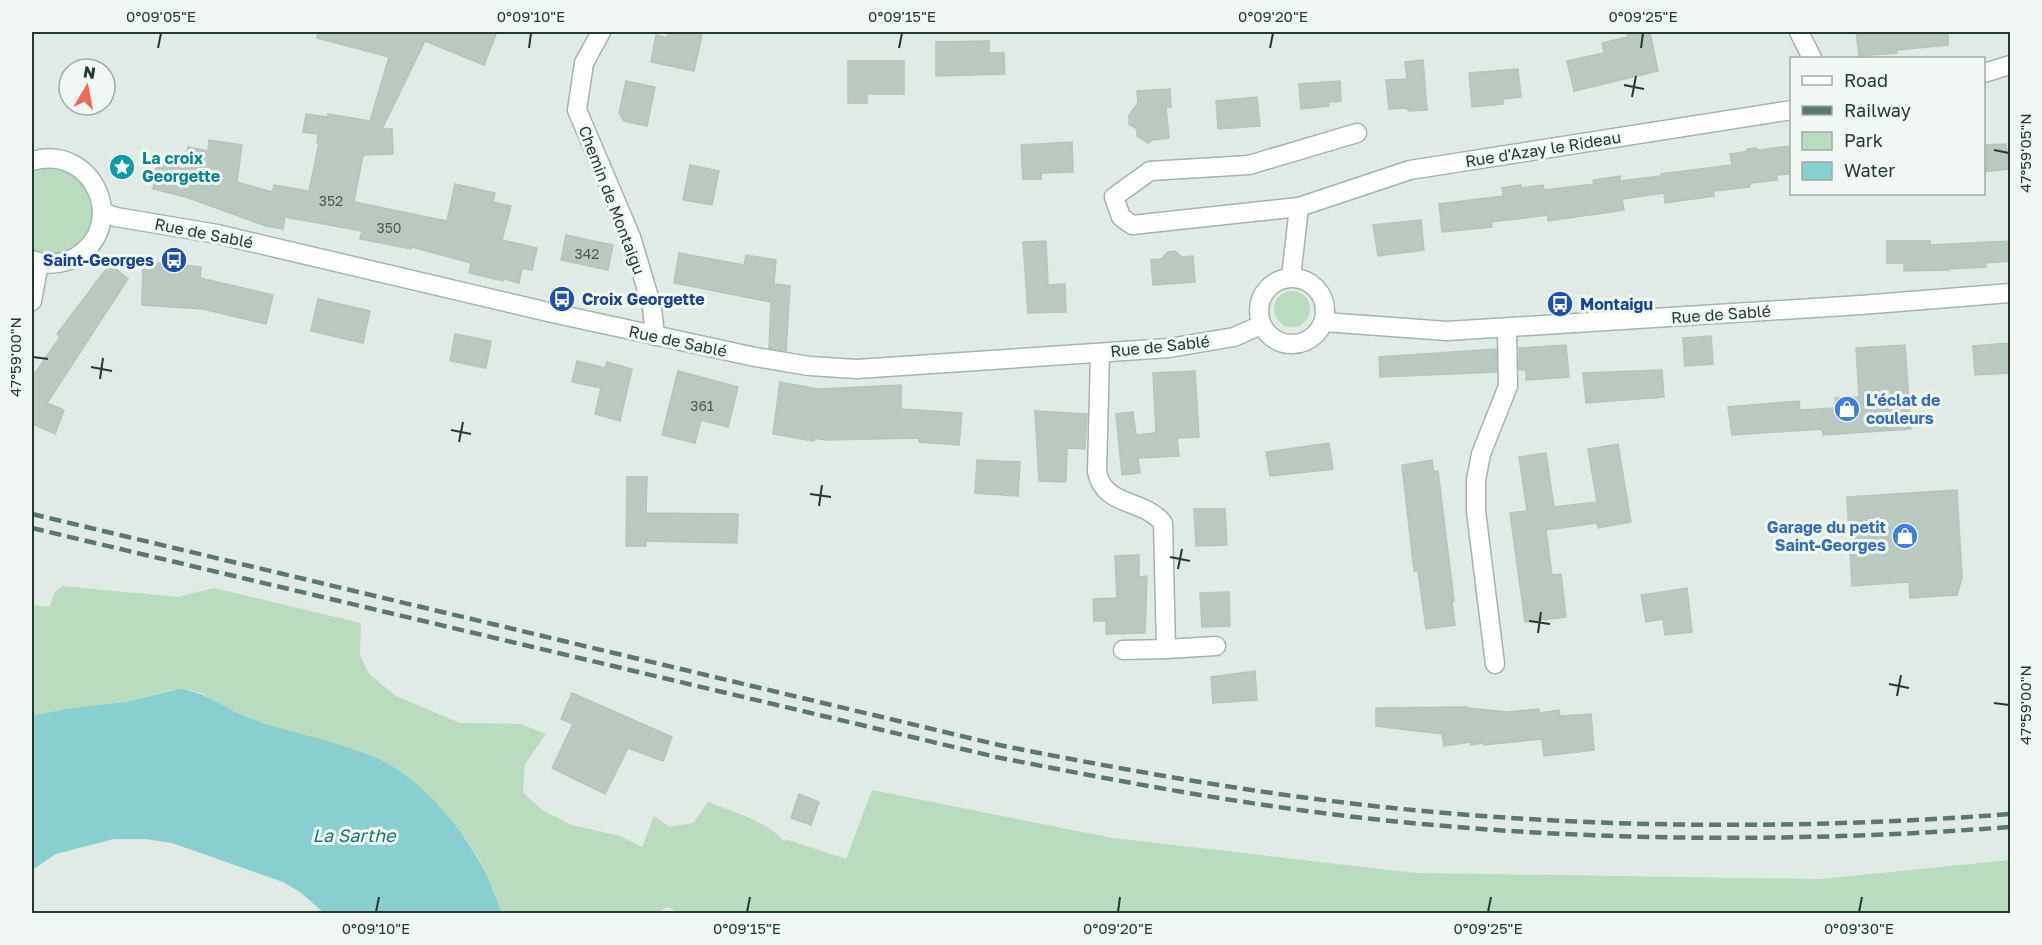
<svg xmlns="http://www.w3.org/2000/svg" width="2042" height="945" font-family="'Golos Text',sans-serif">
	<rect width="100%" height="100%" fill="#e1ebe5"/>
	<g fill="#badcbe">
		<path d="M 46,168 C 127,175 88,279 32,251 L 32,171 Z"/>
		<circle cx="1292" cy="309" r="18"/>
		<path d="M 62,586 L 178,597 L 214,588 L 361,623 L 360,655 L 369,674 L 396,696 L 460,723 L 521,724 L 546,734 L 525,764 L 523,793 L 544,811 L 572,825 L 620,836 L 642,847 L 654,816 L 670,827 L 693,823 L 708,802 C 730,811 771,822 784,842 L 785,839 L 846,859 L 872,790 L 1113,838 L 1416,873 L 1821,879 L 2010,860 L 2010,913 L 683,914 L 667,907 L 658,912 L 661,914 L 502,913 L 480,861 L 466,839 L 427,793 L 278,728 L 240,715 L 201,693 L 189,690 L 172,690 L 125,702 L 64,709 L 32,716 L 32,605 L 50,607 L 54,593 Z"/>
	</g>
	<path fill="#8acfcf" d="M 179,689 C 202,691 218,703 237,713 C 245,717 255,720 263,723 C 300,735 340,742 376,758 C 418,776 456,821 478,859 C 488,876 495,896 502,913 L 324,913 L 300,892 L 283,882 L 172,843 L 145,839 L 114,839 L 56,854 L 32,870 L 32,716 L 64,709 L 125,702 Z"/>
	<g fill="#b9c9c0" stroke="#b4c5bb" stroke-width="1.5">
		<path d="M 318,32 L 497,32 L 484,65 L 425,41 L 382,129 L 392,129 L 393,154 L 363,155 L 354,202 L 447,221 L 455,184 L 495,193 L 493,202 L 511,206 L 502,240 L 537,248 L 532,270 L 522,268 L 519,283 L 504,279 L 503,281 L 469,273 L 471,263 L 412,247 L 411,249 L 360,239 L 362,231 L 285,217 L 283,229 L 266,226 L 186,197 L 153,189 L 157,164 L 185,169 L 188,147 L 208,151 L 209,140 L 242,145 L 237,182 L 272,192 L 274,185 L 309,191 L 319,143 L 317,143 L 318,134 L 303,132 L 306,114 L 328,117 L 328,114 L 370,121 L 389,57 L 317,38 Z"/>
		<path d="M 668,32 L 684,32 L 702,35 L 694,71 L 651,62 L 656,35 L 667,38 Z"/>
		<path d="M 1626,32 L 1650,32 L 1658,71 L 1574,91 L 1567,61 L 1604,53 L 1602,43 L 1628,37 Z"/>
		<path d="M 1856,32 L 1948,32 L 1948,45 L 1897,50 L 1897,53 L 1859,56 Z"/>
		<path d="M 989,41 L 989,53 L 1004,53 L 1005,74 L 936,76 L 936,42 Z"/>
		<path d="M 1423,60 L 1427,110 L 1409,111 L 1406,108 L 1389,109 L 1386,80 L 1407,79 L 1405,62 Z"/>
		<path d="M 848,61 L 904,61 L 904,94 L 867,94 L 867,103 L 848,103 Z"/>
		<path d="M 1518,69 L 1521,97 L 1503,99 L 1503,104 L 1472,107 L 1469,73 Z"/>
		<path d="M 626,81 L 655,87 L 647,126 L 624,121 L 619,113 Z"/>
		<path d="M 1340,81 L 1341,101 L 1328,102 L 1329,106 L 1301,109 L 1299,84 Z"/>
		<path d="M 1170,89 L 1171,107 L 1166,107 L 1169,138 L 1152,140 L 1148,143 L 1137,136 L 1137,129 L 1129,124 L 1129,115 L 1138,103 L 1137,91 Z"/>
		<path d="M 1257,97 L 1260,126 L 1218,129 L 1216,101 Z"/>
		<path d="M 1072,142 L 1073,172 L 1041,173 L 1041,179 L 1023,179 L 1021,145 Z"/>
		<path d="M 2006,144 L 2009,169 L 1983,172 L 1983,145 Z"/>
		<path d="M 1791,146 L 1791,174 L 1777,175 L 1777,180 L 1751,183 L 1749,187 L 1714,191 L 1714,196 L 1665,203 L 1664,193 L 1622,199 L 1624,210 L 1548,221 L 1548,215 L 1491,222 L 1492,227 L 1442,232 L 1439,204 L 1503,196 L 1502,188 L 1521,185 L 1521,188 L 1543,185 L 1544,190 L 1594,184 L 1593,180 L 1620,176 L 1620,181 L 1661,176 L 1661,174 L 1732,165 L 1730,154 L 1745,152 L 1748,149 L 1756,148 L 1759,150 Z"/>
		<path d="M 690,165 L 719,171 L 712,205 L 683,200 Z"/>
		<path d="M 1421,220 L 1424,250 L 1378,256 L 1373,225 Z"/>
		<path d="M 566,235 L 613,245 L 608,270 L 561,260 Z"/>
		<path d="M 1046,241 L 1048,285 L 1065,284 L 1066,312 L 1028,313 L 1023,242 Z"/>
		<path d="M 1887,241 L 1930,241 L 1930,245 L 2010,241 L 2010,261 L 1986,263 L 1986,267 L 1949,269 L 1949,270 L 1904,271 L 1904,263 L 1887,263 Z"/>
		<path d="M 1175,251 L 1182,257 L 1193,256 L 1195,282 L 1153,285 L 1151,260 L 1161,259 L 1168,252 Z"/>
		<path d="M 679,253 L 744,265 L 746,255 L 776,260 L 774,284 L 790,286 L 786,351 L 769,348 L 771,302 L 674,283 Z"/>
		<path d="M 143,262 L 201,267 L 200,278 L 273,295 L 266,324 L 203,309 L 142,305 Z"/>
		<path d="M 110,264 L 128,279 L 47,403 L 64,410 L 55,434 L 33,424 L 32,426 L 32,378 L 60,337 L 57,334 Z"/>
		<path d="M 318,299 L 370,311 L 363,343 L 311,331 Z"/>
		<path d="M 455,334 L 491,341 L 486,368 L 450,361 Z"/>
		<path d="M 1711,336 L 1713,364 L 1685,366 L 1683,338 Z"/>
		<path d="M 2010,343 L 2010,373 L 1975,375 L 1973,346 Z"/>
		<path d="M 1566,345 L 1569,377 L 1526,380 L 1526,370 L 1519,370 L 1519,348 Z"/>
		<path d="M 1905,345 L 1911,429 L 1823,435 L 1822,429 L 1732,435 L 1728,407 L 1799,401 L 1800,410 L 1835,408 L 1835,398 L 1859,397 L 1856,348 Z"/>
		<path d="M 1496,349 L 1497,372 L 1380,377 L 1379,357 Z"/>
		<path d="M 577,361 L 605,368 L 607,362 L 632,369 L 620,421 L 595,414 L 601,388 L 572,382 Z"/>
		<path d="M 1662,370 L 1664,397 L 1586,403 L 1583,373 Z"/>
		<path d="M 678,371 L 738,387 L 728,427 L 701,420 L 695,443 L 662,435 Z"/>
		<path d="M 1195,371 L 1199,437 L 1177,438 L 1179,456 L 1138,458 L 1140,473 L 1122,475 L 1116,414 L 1133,412 L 1136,435 L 1156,433 L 1153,373 Z"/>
		<path d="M 780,382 L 818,389 L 901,385 L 901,409 L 962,413 L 959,445 L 919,442 L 919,438 L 825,440 L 814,438 L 814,441 L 773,434 Z"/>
		<path d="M 1035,411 L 1087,414 L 1085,449 L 1067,448 L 1066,482 L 1039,481 Z"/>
		<path d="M 1329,443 L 1333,469 L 1270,476 L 1266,452 Z"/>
		<path d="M 1618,444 L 1631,522 L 1598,528 L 1597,523 L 1546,530 L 1552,575 L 1561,574 L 1566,617 L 1525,622 L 1510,513 L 1527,511 L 1519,457 L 1546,453 L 1554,507 L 1597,502 L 1588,449 Z"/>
		<path d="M 977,460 L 1020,462 L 1018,496 L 975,493 Z"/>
		<path d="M 1432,460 L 1434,472 L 1438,471 L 1454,601 L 1452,601 L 1455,625 L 1426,629 L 1418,571 L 1414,571 L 1402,465 Z"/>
		<path d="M 627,477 L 647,477 L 646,513 L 738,514 L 737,543 L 646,541 L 646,546 L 626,546 Z"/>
		<path d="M 1957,490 L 1962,578 L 1957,595 L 1910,598 L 1909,582 L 1852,586 L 1847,497 Z"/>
		<path d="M 1194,509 L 1225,509 L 1227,545 L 1196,546 Z"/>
		<path d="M 1139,555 L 1139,577 L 1147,576 L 1145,633 L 1106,634 L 1106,621 L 1094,621 L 1093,599 L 1117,598 L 1115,556 Z"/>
		<path d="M 1687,588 L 1692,632 L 1665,635 L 1663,619 L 1646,622 L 1641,595 Z"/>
		<path d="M 1229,592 L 1230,626 L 1202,627 L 1200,593 Z"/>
		<path d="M 1255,671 L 1257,700 L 1213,703 L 1211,677 Z"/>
		<path d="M 572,693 L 672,737 L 663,761 L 628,748 L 605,794 L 552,768 L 573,724 L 561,719 Z"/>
		<path d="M 1467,707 L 1467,708 L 1507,712 L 1539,709 L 1539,713 L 1559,710 L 1560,716 L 1591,714 L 1594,750 L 1544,756 L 1542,739 L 1484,745 L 1483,743 L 1471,745 L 1471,742 L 1444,746 L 1442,734 L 1376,726 L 1376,708 Z"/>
		<path d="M 799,794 L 819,802 L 811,825 L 791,818 Z"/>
	</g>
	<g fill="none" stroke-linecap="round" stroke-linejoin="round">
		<g stroke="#a4b3ab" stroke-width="21">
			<g id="street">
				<path d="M 601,32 L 584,63 L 577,110 L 631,237 L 652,307 L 655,336"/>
				<path d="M 1799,32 L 1812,58"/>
				<path d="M 1984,73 L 2010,65"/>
				<path d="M 1299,207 L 1132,225 L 1121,217 L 1114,197 L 1150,171 L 1249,165 L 1357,133"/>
				<path d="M 1291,277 L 1299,207 L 1410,170 L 1792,110"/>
				<path d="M 1100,353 L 1097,472 C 1104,507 1144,499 1163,523 L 1166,649 L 1216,646"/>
				<path d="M 1123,650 L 1166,649"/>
				<path d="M 1495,664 L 1476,511 L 1476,480 L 1481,454 L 1508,386 L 1507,328"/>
			</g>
		</g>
		<g stroke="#a0b7ab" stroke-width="21">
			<g id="secondary">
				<path d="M 32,161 C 92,143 130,224 76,257 C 62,264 46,266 32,260"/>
				<path d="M 102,212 L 116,217 L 217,234 L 548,312 L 755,357 L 809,366 L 857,369 L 1169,348 L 1234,337 L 1261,325"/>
				<circle cx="1292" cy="311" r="33"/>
				<path d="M 32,301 L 39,263"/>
				<path d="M 1324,322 L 1447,331 L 1861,305 L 2010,293"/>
			</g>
		</g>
		<use href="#street" stroke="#fff" stroke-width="18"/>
		<use href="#secondary" stroke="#fff" stroke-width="18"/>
		<g stroke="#5c776b" stroke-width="4.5" stroke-dasharray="12 6" stroke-linecap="butt">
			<path d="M 32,514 L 999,745 C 1109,767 1220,787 1331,801 C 1556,829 1785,831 2010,814"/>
			<path d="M 32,528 L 996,757 C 1107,779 1218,800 1330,814 C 1555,842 1784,844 2010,827"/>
		</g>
	</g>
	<path fill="none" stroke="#223b30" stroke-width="2" d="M 158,48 L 161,33M 529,48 L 531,33M 899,48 L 902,33M 1270,48 L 1273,33M 1641,48 L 1643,33M 1624,85 L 1644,89M 1632,97 L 1636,76M 1994,150 L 2009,153M 33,357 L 48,359M 91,367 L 112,371M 100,379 L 103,358M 451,430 L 471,434M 459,442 L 463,422M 810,494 L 831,497M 819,506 L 822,485M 1170,557 L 1190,561M 1178,569 L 1182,549M 1529,621 L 1550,624M 1538,633 L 1541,612M 1889,684 L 1909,688M 1897,696 L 1901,675M 1994,703 L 2009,705M 376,912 L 379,897M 747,912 L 750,897M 1118,912 L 1120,897M 1488,912 L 1491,897M 1859,912 L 1862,897"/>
	<defs>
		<g id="sight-disc" transform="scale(1.35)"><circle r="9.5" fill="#0f9aa8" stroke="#f1f8f4"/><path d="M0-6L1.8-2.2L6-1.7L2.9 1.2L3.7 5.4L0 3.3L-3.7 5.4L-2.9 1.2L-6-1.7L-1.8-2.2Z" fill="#fff"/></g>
		<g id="bus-disc" transform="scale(1.35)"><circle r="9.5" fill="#1a4fb4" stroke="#f1f8f4"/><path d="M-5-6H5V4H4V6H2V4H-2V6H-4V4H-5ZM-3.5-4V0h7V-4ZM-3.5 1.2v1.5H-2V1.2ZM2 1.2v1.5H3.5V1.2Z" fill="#fff"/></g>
		<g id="shop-disc" transform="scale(1.35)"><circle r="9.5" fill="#3f7fe0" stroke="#f1f8f4"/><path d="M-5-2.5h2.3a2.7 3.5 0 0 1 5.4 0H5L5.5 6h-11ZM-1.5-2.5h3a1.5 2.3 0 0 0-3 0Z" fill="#fff"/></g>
	</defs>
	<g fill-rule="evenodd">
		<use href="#sight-disc" x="122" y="167"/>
		<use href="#bus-disc" x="174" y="260"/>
		<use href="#bus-disc" x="562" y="299"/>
		<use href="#bus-disc" x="1560" y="304"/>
		<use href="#shop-disc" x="1847" y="409"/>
		<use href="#shop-disc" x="1905" y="536"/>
	</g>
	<g text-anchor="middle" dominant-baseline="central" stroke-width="6" stroke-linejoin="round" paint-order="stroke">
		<g font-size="14" fill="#485e54">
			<text x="331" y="200">352</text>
			<text x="389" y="227">350</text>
			<text x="587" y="253">342</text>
			<text x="702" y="405">361</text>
		</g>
		<g font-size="16" fill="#223b30" stroke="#f1f8f4">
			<text transform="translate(1543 149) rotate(-9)">Rue d'Azay le Rideau</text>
			<text transform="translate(612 200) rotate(69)">Chemin de Montaigu</text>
			<text transform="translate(204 233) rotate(11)">Rue de Sablé</text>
			<text transform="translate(1721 314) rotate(-4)">Rue de Sablé</text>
			<text transform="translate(678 341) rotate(12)">Rue de Sablé</text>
			<text transform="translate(1160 346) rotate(-6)">Rue de Sablé</text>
		</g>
		<g font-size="16" font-weight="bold" fill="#0d838f" stroke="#f1f8f4" text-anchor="start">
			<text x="142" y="158">La croix<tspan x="142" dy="18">Georgette</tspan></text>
		</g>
		<g font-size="16" font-weight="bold" fill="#164399" stroke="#f1f8f4" text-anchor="start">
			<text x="154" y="260" text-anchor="end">Saint-Georges</text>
			<text x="582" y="299">Croix Georgette</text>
			<text x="1580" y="304">Montaigu</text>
		</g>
		<g font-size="16" font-weight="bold" fill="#366cbe" stroke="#f1f8f4" text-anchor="start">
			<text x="1866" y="400">L'éclat de<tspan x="1866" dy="18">couleurs</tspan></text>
			<text x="1886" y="527" text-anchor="end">Garage du petit<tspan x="1886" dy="18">Saint-Georges</tspan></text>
		</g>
		<g font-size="18" font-style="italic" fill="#1e7576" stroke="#f1f8f4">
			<text x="354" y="835">La Sarthe</text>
		</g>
	</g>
	<rect width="2042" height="945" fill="none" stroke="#f1f8f4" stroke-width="66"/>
	<rect x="1790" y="57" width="195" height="138" fill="#f1f8f4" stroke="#9eaca6" stroke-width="1.5"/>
	<rect x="1802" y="76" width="30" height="9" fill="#ffffff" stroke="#9eaca6" stroke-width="1.5"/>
	<text x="1844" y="87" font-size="18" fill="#223b30">Road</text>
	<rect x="1802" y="106" width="30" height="9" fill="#5c776b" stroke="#9eaca6" stroke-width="1.5"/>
	<text x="1844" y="117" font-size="18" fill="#223b30">Railway</text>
	<rect x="1802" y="132" width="30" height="18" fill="#badcbe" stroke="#9eaca6" stroke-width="1.5"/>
	<text x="1844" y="147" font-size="18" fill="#223b30">Park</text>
	<rect x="1802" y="162" width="30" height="18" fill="#8acfcf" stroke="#9eaca6" stroke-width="1.5"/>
	<text x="1844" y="177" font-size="18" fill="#223b30">Water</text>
	<g transform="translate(87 87) rotate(10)"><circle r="28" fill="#f1f8f4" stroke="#9eaca6" stroke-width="1.5"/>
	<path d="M0-4.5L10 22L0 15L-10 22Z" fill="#ee685c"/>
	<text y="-9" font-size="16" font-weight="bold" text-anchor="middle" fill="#223b30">N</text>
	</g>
	<rect x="33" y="33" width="1976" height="879" fill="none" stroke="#223b30" stroke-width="2"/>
	<g font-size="15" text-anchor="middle" fill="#223b30">
		<text x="161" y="22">0°09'05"E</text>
		<text x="531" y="22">0°09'10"E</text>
		<text x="902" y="22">0°09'15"E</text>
		<text x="1273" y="22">0°09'20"E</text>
		<text x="1643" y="22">0°09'25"E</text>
		<text transform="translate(2026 153) rotate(-90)" y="5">47°59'05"N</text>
		<text transform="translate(16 357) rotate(-90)" y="5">47°59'00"N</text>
		<text transform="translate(2026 705) rotate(-90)" y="5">47°59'00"N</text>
		<text x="376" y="934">0°09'10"E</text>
		<text x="747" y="934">0°09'15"E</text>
		<text x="1118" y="934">0°09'20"E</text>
		<text x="1488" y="934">0°09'25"E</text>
		<text x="1859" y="934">0°09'30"E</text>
	</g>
</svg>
